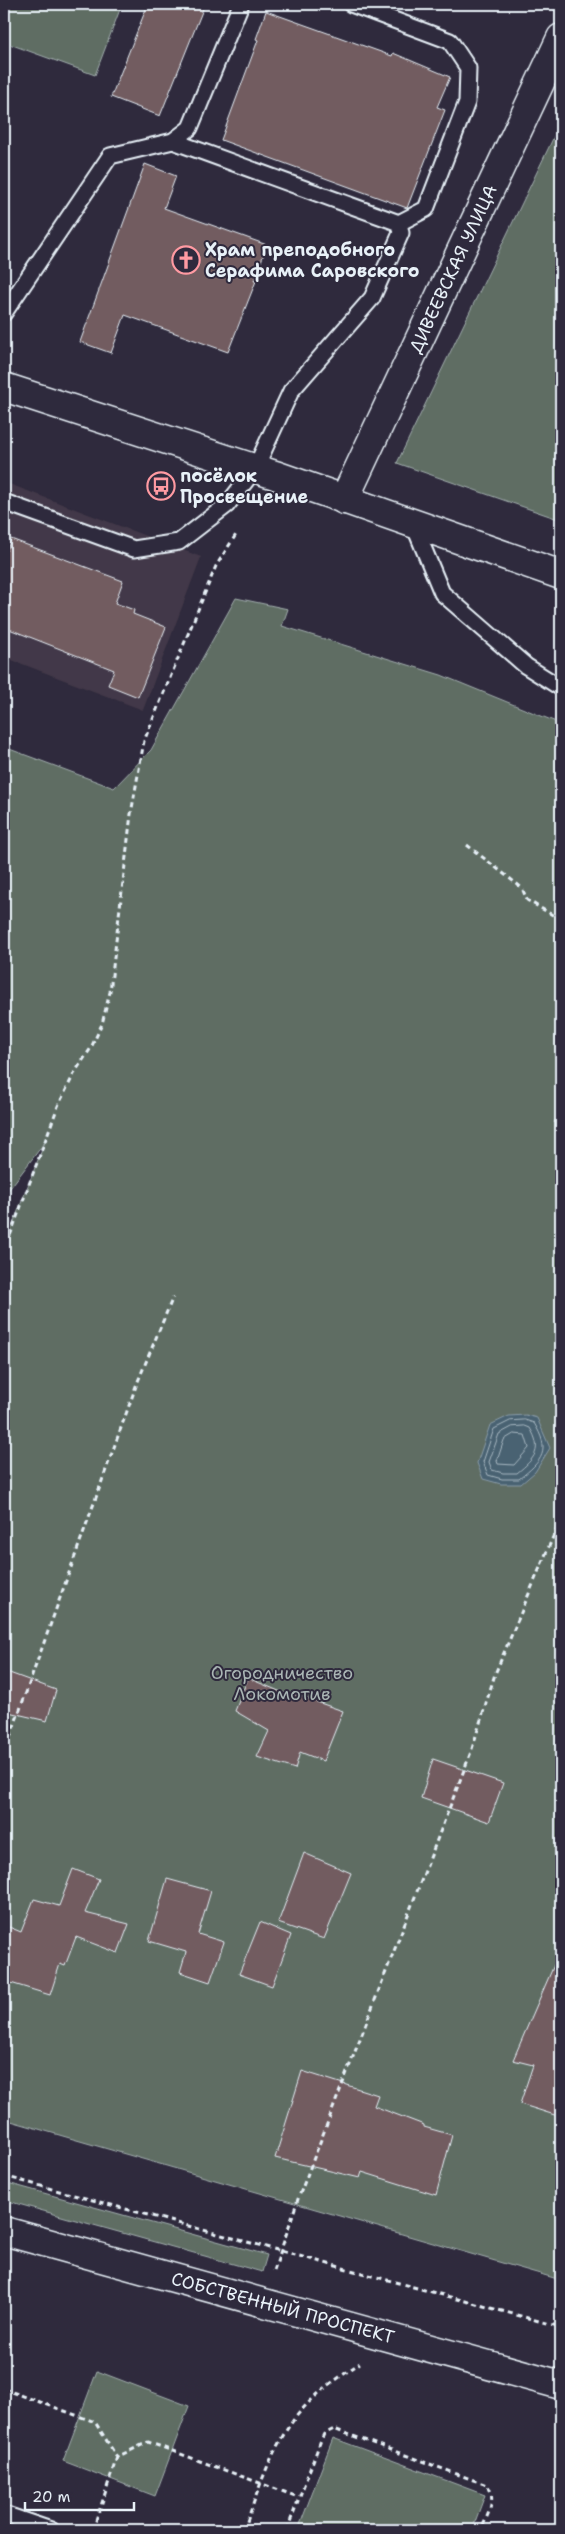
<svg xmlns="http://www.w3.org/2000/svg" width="565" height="2534" font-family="'Shantell Sans',sans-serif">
	<rect width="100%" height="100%" fill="#2f2a3d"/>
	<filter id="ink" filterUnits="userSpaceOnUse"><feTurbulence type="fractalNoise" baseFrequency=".02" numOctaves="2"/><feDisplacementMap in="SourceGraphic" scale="10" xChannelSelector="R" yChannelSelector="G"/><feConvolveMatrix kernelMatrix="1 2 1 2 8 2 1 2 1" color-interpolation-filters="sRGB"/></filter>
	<g filter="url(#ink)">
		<path fill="#433948" d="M 4,482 L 201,557 L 143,710 L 4,657 Z"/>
		<g fill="#5e6d64" stroke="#a3afae">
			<path d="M 4,4 L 122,4 L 95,75 L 4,42 Z"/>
			<path d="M 561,122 L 561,520 L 397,463 Z"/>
			<path d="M 236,598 L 288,609 L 282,626 L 441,675 L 561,724 L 561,2280 L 4,2119 L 4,1247 L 45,1142 L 4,1196 L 4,747 L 114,788 L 151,750 Z"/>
			<path d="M 4,2182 L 267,2255 L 262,2272 L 4,2200 Z"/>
			<path d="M 97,2371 L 189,2406 L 155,2496 L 63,2461 Z"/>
			<path d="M 333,2438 L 485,2495 L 472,2530 L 298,2530 Z"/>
		</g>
		<path fill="#496272" stroke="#899ba8" d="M 526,1415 L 537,1418 L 550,1448 L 535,1472 L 521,1484 L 501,1484 L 483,1479 L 477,1463 L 490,1425 L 509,1416 Z"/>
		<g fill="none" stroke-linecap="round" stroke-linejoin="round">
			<g stroke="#a8b8c2" stroke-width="1">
				<path d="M 525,1420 L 534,1423 C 551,1451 543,1460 519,1479 L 502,1479 L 488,1475 L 483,1462 L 494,1429 L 510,1421 Z"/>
				<path d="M 525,1426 L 530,1428 C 543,1450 535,1458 517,1473 L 503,1473 L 492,1470 L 489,1462 L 499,1434 L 512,1427 Z"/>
				<path d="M 514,1434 L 525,1435 L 529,1448 L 514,1465 L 498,1464 L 497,1461 L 504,1440 Z"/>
			</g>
		</g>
		<g fill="#725c60" stroke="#e8f1f8">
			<path d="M 148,4 L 205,4 L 160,116 L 111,97 Z"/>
			<path d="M 266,11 L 392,56 L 393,53 L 450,77 L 437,107 L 445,110 L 407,208 L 221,140 L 258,40 L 256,39 Z"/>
			<path d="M 145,164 L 176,176 L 164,208 L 267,245 L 254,281 L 256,281 L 228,352 L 125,315 L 111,353 L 80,342 Z"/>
			<path d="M 11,539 L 123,581 L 115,603 L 134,610 L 133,614 L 166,627 L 138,697 L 108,685 L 114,670 L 4,627 L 4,558 Z"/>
			<path d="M 4,1671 L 56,1690 L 47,1721 L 4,1711 Z"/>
			<path d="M 248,1678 L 293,1697 L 294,1694 L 343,1711 L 323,1761 L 300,1752 L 295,1769 L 257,1757 L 269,1731 L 235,1711 Z"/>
			<path d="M 433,1759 L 503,1783 L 489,1822 L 421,1798 Z"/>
			<path d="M 304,1853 L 351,1873 L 324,1939 L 278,1923 Z"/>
			<path d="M 73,1869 L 99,1879 L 85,1913 L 129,1924 L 118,1953 L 76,1937 L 65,1966 L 60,1964 L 50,1995 L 4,1981 L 4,1925 L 21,1932 L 34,1899 L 59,1906 Z"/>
			<path d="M 167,1879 L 211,1891 L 198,1934 L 224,1942 L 210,1982 L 180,1972 L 186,1952 L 149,1941 Z"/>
			<path d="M 260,1922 L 291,1935 L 272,1986 L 239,1974 Z"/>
			<path d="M 561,1949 L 561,2117 L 520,2104 L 533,2065 L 513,2060 Z"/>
			<path d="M 302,2071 L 378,2095 L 374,2106 L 424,2125 L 424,2127 L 452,2135 L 436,2195 L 362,2172 L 360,2178 L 275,2158 Z"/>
		</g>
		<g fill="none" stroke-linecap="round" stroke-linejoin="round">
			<g stroke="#e8f1f8" stroke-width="19">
				<g id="lane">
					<path d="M 351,4 L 450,41 L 468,68 L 467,102 L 426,209 L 399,223"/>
					<path d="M 4,313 L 110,156 L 173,141 L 190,128 L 241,4"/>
					<path d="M 4,502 L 134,549 L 179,542 L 227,505 L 255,469 L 291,391 L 372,298 L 401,233 L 399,223 L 173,141"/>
					<path d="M 413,523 L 442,593 L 526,666 L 561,688"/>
					<path d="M 4,2514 L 51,2530"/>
				</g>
			</g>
			<g stroke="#e8f1f8" stroke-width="31">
				<path id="street" d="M 344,500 L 561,38"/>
			</g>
			<g stroke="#e8f1f8" stroke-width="31">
				<path id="secondary" d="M 4,2231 L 561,2385"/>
			</g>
			<g stroke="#e8f1f8" stroke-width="31">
				<path id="primary" d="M 4,387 L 275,475 L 561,575"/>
			</g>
			<g stroke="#e8f1f8" stroke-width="3" stroke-dasharray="5 4" stroke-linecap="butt">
				<path d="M 467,845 L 522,888 L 527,900 L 561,920"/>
				<path d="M 555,1123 L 561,1113"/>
				<path d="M 4,1252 L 58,1106 L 75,1072 L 91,1048 L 102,1024 L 110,992 L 131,814 L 144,741 L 216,566 L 237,533"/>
				<path d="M 4,1754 L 136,1386 L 173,1297"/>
				<path d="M 4,2176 L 561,2327"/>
				<path d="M 274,2271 L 298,2199 L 471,1752 L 495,1674 L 561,1518"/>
				<path d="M 4,2289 L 10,2290"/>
				<path d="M 4,2389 L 95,2422 L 117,2457 L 148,2442 L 298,2497"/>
				<path d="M 93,2530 L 117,2457"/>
				<path d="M 244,2530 C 258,2491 272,2444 300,2412 C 317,2392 338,2378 360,2363"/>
				<path d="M 287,2530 L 321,2440 L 324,2434 L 334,2429 L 487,2485 C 498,2498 487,2516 481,2530"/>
				<path d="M 561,2530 L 561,2529"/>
			</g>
			<use href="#lane" stroke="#2f2a3d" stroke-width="15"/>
			<use href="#street" stroke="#2f2a3d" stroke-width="28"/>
			<use href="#secondary" stroke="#2f2a3d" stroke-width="28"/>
			<use href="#primary" stroke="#2f2a3d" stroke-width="28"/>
		</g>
	</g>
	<defs>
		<g id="church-ring" transform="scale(1.4375)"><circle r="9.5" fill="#2f2a3d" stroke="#ff9aa2" stroke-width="1.5"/><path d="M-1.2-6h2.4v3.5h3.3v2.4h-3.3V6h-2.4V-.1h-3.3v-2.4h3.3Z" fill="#ff9aa2"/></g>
		<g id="bus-ring" transform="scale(1.4375)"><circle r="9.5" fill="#2f2a3d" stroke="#ff9aa2" stroke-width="1.5"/><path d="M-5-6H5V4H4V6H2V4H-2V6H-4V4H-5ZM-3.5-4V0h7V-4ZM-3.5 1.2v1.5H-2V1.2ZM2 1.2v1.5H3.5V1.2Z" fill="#ff9aa2"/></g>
	</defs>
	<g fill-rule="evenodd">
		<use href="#church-ring" x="186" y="260"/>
		<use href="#bus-ring" x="161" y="486"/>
	</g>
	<g text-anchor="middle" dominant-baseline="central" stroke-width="4" stroke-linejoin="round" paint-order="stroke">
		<g font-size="18" font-weight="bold" fill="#e8f1f8" stroke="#2f2a3d" text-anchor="start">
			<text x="205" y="250">Храм преподобного<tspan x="205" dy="21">Серафима Саровского</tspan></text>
			<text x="180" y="476">посёлок<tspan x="180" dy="21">Просвещение</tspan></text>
		</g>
		<g font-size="18" fill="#e8f1f8" stroke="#2f2a3d">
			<text transform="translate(453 269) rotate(-65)">ДИВЕЕВСКАЯ УЛИЦА</text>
			<text transform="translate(283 2308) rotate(15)">СОБСТВЕННЫЙ ПРОСПЕКТ</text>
		</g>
		<g font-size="18" fill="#aab6b5" stroke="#2f2a3d">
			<text x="282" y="1673">Огородничество<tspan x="282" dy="21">Локомотив</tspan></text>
		</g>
	</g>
	<rect width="565" height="2534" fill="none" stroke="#2f2a3d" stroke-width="20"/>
	<rect x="10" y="10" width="545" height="2514" fill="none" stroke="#e8f1f8" stroke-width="2" filter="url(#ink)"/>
	<path d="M25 2502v8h109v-8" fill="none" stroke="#e8f1f8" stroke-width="2.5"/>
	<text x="32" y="2502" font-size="15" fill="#e8f1f8" stroke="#2f2a3d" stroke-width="4" paint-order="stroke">20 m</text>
</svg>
